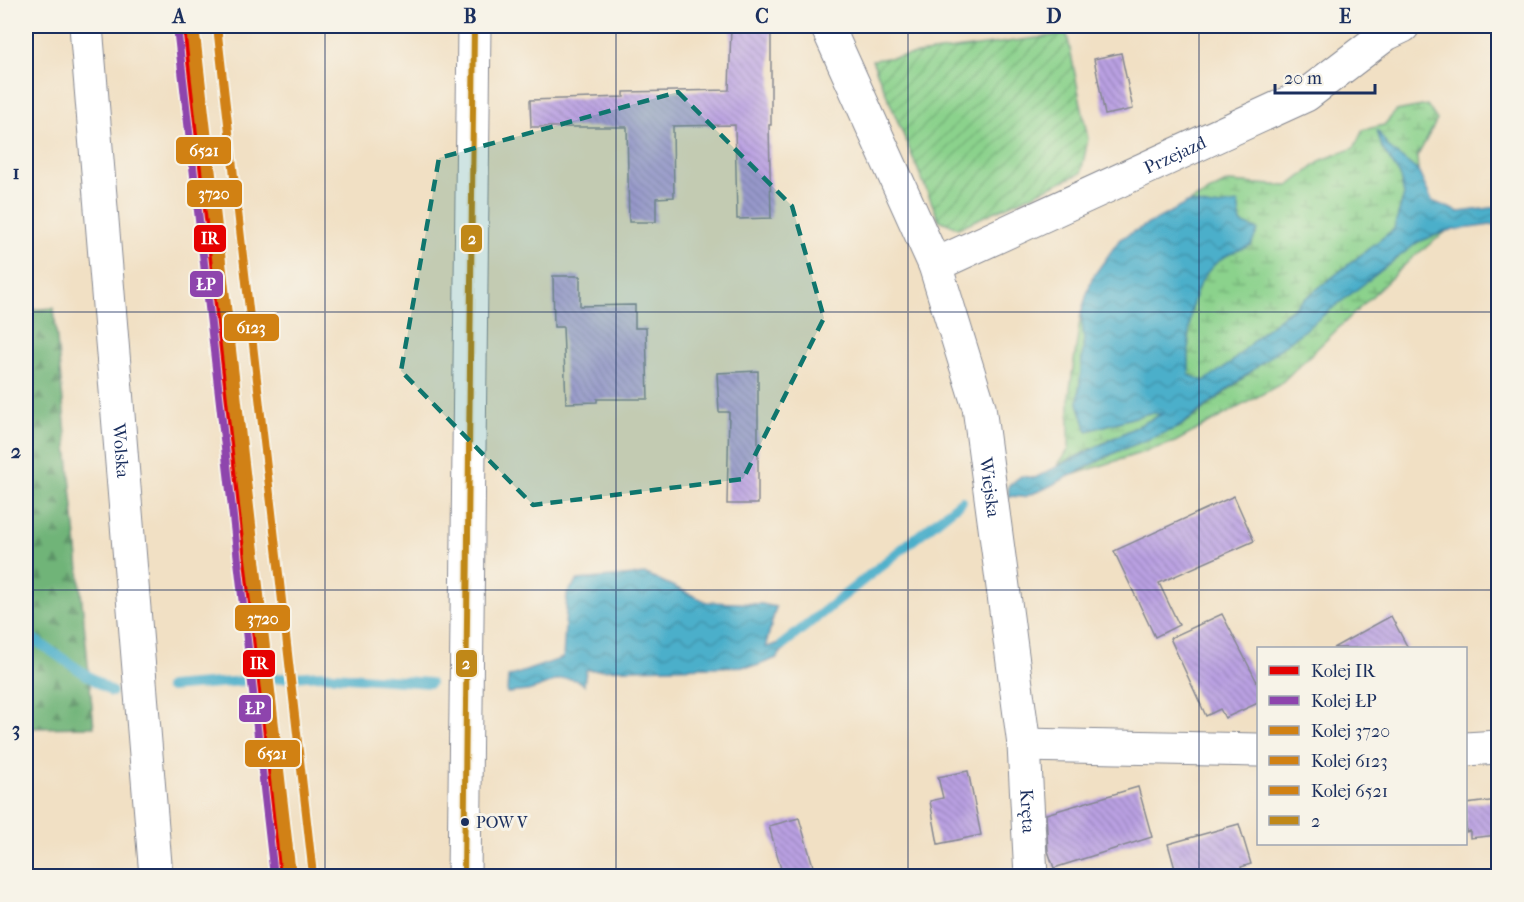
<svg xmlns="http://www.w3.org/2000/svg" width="1524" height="902" font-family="'IM FELL French Canon',serif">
	<defs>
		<pattern id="forest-firs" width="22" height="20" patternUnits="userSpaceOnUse" patternTransform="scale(1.5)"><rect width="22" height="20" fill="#70b478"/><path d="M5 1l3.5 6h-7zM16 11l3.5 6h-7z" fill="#5b9366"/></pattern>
		<pattern id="wetland-marsh" width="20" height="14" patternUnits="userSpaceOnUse" patternTransform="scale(1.5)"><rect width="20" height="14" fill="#8bd28c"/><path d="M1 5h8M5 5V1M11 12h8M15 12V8" fill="none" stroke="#71ab76"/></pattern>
		<pattern id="garden-furrows" width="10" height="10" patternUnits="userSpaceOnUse" patternTransform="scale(1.5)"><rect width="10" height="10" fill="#8bd28c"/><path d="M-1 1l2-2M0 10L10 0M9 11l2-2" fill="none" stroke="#71ab76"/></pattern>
		<pattern id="water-waves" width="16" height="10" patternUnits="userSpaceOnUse" patternTransform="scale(1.5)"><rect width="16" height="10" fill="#4bafca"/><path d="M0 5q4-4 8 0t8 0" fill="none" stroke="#3e8fa7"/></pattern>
		<pattern id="building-back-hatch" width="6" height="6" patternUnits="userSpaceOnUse" patternTransform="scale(1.5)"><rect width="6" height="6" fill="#baa0e2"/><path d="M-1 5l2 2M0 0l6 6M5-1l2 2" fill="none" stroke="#9683ba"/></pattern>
	</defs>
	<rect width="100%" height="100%" fill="#f7f3e8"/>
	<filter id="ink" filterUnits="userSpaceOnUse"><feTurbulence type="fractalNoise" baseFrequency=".0167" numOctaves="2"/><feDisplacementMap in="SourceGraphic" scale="12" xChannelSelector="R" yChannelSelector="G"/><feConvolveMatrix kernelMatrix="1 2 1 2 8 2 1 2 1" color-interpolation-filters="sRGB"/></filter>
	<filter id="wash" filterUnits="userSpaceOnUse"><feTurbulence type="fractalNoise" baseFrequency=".008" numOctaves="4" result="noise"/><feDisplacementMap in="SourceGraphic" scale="24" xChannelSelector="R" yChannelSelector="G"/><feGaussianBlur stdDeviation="1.35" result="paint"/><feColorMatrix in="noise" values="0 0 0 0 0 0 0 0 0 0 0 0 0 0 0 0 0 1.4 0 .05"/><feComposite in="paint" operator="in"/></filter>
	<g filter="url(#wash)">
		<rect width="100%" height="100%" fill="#f1e0c4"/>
		<path fill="url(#forest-firs)" stroke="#46726b" stroke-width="1.5" d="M 54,308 L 94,727 L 26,728 L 26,310 Z"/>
		<g fill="url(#wetland-marsh)" stroke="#538075" stroke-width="1.5">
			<path d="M 1427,105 L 1437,120 L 1417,157 L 1418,171 L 1389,148 L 1378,133 L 1382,148 L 1400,175 L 1404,195 L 1394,229 L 1261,333 L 1231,363 L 1204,381 L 1189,376 C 1189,334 1183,287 1221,259 C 1229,253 1242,249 1251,245 L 1241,223 L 1238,203 L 1211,207 L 1189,202 L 1228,182 L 1289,186 L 1322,160 L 1354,148 L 1363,130 L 1384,125 L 1396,111 Z"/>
			<path d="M 1447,231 L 1412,258 L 1279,385 L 1175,442 L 1072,475 L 1118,451 L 1179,427 L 1196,416 L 1315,320 L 1418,242 Z"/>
			<path d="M 1081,313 L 1084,339 L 1078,403 L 1087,431 L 1149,413 L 1164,413 L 1057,466 L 1069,449 L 1069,396 Z"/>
		</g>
		<path fill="url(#garden-furrows)" stroke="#538075" stroke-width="1.5" d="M 1067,34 L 1088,139 L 1081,173 L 958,228 L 939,220 L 872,60 Z"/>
		<g fill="url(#water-waves)" stroke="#336f94" stroke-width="1.5">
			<path d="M 1377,130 L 1389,148 L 1418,171 L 1432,201 L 1459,212 L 1498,207 L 1498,224 L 1447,231 L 1418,242 L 1179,427 L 1118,451 L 1044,489 L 1024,497 L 1009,496 L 1008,486 L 1021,476 L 1035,478 L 1162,414 L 1149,413 L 1087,431 L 1078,403 L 1084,339 L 1081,313 L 1092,278 L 1120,239 L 1189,202 L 1211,207 L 1238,203 L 1241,223 L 1258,230 L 1251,245 C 1242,249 1229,253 1221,259 C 1184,286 1189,334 1189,375 L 1204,381 L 1231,363 L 1261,333 L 1394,229 L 1404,195 L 1400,175 L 1382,148 Z"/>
			<path d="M 646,574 L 707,602 L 762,604 L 776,607 L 765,648 L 792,638 L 777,658 L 756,666 L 586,670 L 584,685 C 566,670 550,685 531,690 C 523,692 515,692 507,693 L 508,677 L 563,658 L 567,593 L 578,580 Z"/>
		</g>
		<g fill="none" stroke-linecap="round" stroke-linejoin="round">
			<g stroke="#4bafca" stroke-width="10">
				<path d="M 26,634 L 112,692"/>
				<path d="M 782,645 L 962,501"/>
				<path d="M 169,687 L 320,675 L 430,683"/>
			</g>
		</g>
		<g id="blocks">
			<g fill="url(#building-back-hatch)">
				<path d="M 731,26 L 771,26 L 771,125 L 769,125 L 771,218 L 737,219 L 735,125 L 673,126 L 674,197 L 656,198 L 656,222 L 629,222 L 627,127 L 531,127 L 530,100 L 624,97 L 624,92 L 729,90 Z"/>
				<path d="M 1121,53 L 1133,109 L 1105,115 L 1094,59 Z"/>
				<path d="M 553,276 L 580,276 L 580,306 L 635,305 L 635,328 L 646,328 L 648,399 L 597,399 L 597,402 L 566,403 L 563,327 L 554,327 Z"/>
				<path d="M 758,371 L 758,504 L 727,504 L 729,412 L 719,412 L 717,373 Z"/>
				<path d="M 1234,496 L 1254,541 L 1159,583 L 1179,625 L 1155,637 L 1114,551 Z"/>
				<path d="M 1222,614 L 1258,684 L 1258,703 L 1225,718 L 1220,709 L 1206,716 L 1170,638 Z"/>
				<path d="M 1391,616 L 1408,648 L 1333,648 Z"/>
				<path d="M 968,771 L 981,835 L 938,844 L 930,801 L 943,798 L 938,777 Z"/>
				<path d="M 1138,787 L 1152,837 L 1054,868 L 1048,851 L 1046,814 Z"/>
				<path d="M 1498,800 L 1498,835 L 1470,838 L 1470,831 L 1466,832 L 1466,804 Z"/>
				<path d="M 799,818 L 816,876 L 783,876 L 769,826 Z"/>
				<path d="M 1239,824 L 1251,864 L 1241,867 L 1243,876 L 1177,876 L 1168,844 Z"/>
			</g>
		</g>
	</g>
	<g filter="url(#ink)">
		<use href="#blocks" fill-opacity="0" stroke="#868891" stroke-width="1.5"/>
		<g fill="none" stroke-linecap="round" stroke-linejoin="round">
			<g stroke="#868891" stroke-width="35">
				<g id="minor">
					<path id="s1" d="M 86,26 L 156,876"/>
					<path id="s2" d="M 827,26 L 935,265 L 979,407 L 1024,745 L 1031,876"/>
					<path id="s3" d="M 935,265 L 1306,95 L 1386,34 L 1403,26"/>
					<path d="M 1024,745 L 1258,750"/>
					<path d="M 1466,749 L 1498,747"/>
				</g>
			</g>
			<g stroke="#868891" stroke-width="35">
				<path id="major" d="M 464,876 L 474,26"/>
			</g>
			<use href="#minor" stroke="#fff" stroke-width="33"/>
			<use href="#major" stroke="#fff" stroke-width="33"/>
			<g stroke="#f7f3e8" stroke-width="10">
				<path id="bus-1" d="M 464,876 L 474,26"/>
			</g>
			<use href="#bus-1" stroke="#c08818" stroke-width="6"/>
			<g stroke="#f7f3e8" stroke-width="12">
				<path id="rail-1" d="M 186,26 L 283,876"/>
			</g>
			<g stroke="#f7f3e8" stroke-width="12">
				<path id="rail-2" d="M 177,27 L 274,876"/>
			</g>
			<g stroke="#f7f3e8" stroke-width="12">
				<path id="rail-3" d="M 195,26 L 292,875"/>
			</g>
			<g stroke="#f7f3e8" stroke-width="12">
				<path id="rail-4" d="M 217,26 L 313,875"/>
			</g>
			<g stroke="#f7f3e8" stroke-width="12">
				<path id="rail-5" d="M 190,28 L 286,876"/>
			</g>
			<use href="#rail-1" stroke="#e50000" stroke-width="8"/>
			<use href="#rail-2" stroke="#8e44ad" stroke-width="8"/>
			<use href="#rail-3" stroke="#d18113" stroke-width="8"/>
			<use href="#rail-4" stroke="#d18113" stroke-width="8"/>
			<use href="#rail-5" stroke="#d18113" stroke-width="8"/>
		</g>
	</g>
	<path fill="#0f766e" fill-opacity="0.2" stroke="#0f766e" stroke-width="4.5" stroke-dasharray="12 8" stroke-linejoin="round" d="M 678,92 L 792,206 L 824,318 L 743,479 L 533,505 L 401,371 L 439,158 Z"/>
	<path fill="none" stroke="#1b2f5e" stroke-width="1.5" stroke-opacity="0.55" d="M 325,26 L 325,876M 616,26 L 616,876M 908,26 L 908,876M 1199,26 L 1199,876M 26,312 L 1498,312M 26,590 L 1498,590"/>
	<circle fill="#1b2f5e" stroke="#f7f3e8" stroke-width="2" cx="465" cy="822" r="5"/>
	<g text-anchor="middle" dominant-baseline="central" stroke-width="6" stroke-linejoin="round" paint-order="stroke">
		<g font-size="16" fill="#1b2f5e" stroke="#f7f3e8" text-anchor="start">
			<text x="476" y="822">POW V</text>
		</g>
		<g font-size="18" fill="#1b2f5e" stroke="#f7f3e8">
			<text stroke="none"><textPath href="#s3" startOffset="264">Przejazd</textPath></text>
			<text stroke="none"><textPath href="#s1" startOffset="426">Wolska</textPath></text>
			<text stroke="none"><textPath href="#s2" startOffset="492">Wiejska</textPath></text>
			<text stroke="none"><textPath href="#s2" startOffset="818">Kręta</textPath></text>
		</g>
	</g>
	<g stroke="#f7f3e8" stroke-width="2">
		<rect x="175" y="136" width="57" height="29" rx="6" fill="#d18113"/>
		<rect x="186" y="179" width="57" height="29" rx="6" fill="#d18113"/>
		<rect x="193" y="224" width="34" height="29" rx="6" fill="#e50000"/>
		<rect x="460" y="224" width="23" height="29" rx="6" fill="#c08818"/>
		<rect x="189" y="270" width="35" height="28" rx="6" fill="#8e44ad"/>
		<rect x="223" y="313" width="57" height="29" rx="6" fill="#d18113"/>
		<rect x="234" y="604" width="57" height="28" rx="6" fill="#d18113"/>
		<rect x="242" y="649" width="34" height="29" rx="6" fill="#e50000"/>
		<rect x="455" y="649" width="23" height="29" rx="6" fill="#c08818"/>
		<rect x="238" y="694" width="34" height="29" rx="6" fill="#8e44ad"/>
		<rect x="244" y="739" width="57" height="29" rx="6" fill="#d18113"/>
	</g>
	<g font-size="16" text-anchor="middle" font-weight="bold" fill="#fff">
		<text x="204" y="156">6521</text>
		<text x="214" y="199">3720</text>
		<text x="210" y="244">IR</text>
		<text x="472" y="244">2</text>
		<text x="206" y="290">ŁP</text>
		<text x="251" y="333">6123</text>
		<text x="263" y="624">3720</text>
		<text x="259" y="669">IR</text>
		<text x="466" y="669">2</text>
		<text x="255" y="714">ŁP</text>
		<text x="272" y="759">6521</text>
	</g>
	<rect width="1524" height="902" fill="none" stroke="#f7f3e8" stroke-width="66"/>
	<rect x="1257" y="647" width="210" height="198" fill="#f7f3e8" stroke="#9fa5b1" stroke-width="1.5"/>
	<rect x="1269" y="666" width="30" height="9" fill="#e50000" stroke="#9fa5b1" stroke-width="1.5"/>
	<text x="1311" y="677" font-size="18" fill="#1b2f5e">Kolej IR</text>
	<rect x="1269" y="696" width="30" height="9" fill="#8e44ad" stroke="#9fa5b1" stroke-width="1.5"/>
	<text x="1311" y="707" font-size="18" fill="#1b2f5e">Kolej ŁP</text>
	<rect x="1269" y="726" width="30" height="9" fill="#d18113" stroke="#9fa5b1" stroke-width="1.5"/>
	<text x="1311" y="737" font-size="18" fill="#1b2f5e">Kolej 3720</text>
	<rect x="1269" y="756" width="30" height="9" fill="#d18113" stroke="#9fa5b1" stroke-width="1.5"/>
	<text x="1311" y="767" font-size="18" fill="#1b2f5e">Kolej 6123</text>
	<rect x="1269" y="786" width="30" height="9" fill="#d18113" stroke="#9fa5b1" stroke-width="1.5"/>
	<text x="1311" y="797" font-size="18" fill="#1b2f5e">Kolej 6521</text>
	<rect x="1269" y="816" width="30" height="9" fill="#c08818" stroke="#9fa5b1" stroke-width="1.5"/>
	<text x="1311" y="827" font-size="18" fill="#1b2f5e">2</text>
	<path d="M1275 84v9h100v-9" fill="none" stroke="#1b2f5e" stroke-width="3"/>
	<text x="1284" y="84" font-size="18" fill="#1b2f5e" stroke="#f7f3e8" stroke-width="4.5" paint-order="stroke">20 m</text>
	<rect x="33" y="33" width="1458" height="836" fill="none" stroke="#1b2f5e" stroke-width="2"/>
	<g font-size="20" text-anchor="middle" font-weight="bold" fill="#1b2f5e">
		<text x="179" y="23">A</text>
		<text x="470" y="23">B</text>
		<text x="762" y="23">C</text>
		<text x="1054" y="23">D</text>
		<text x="1345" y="23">E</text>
		<text x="16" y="179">1</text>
		<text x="16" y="458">2</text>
		<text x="16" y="736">3</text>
	</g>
</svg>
